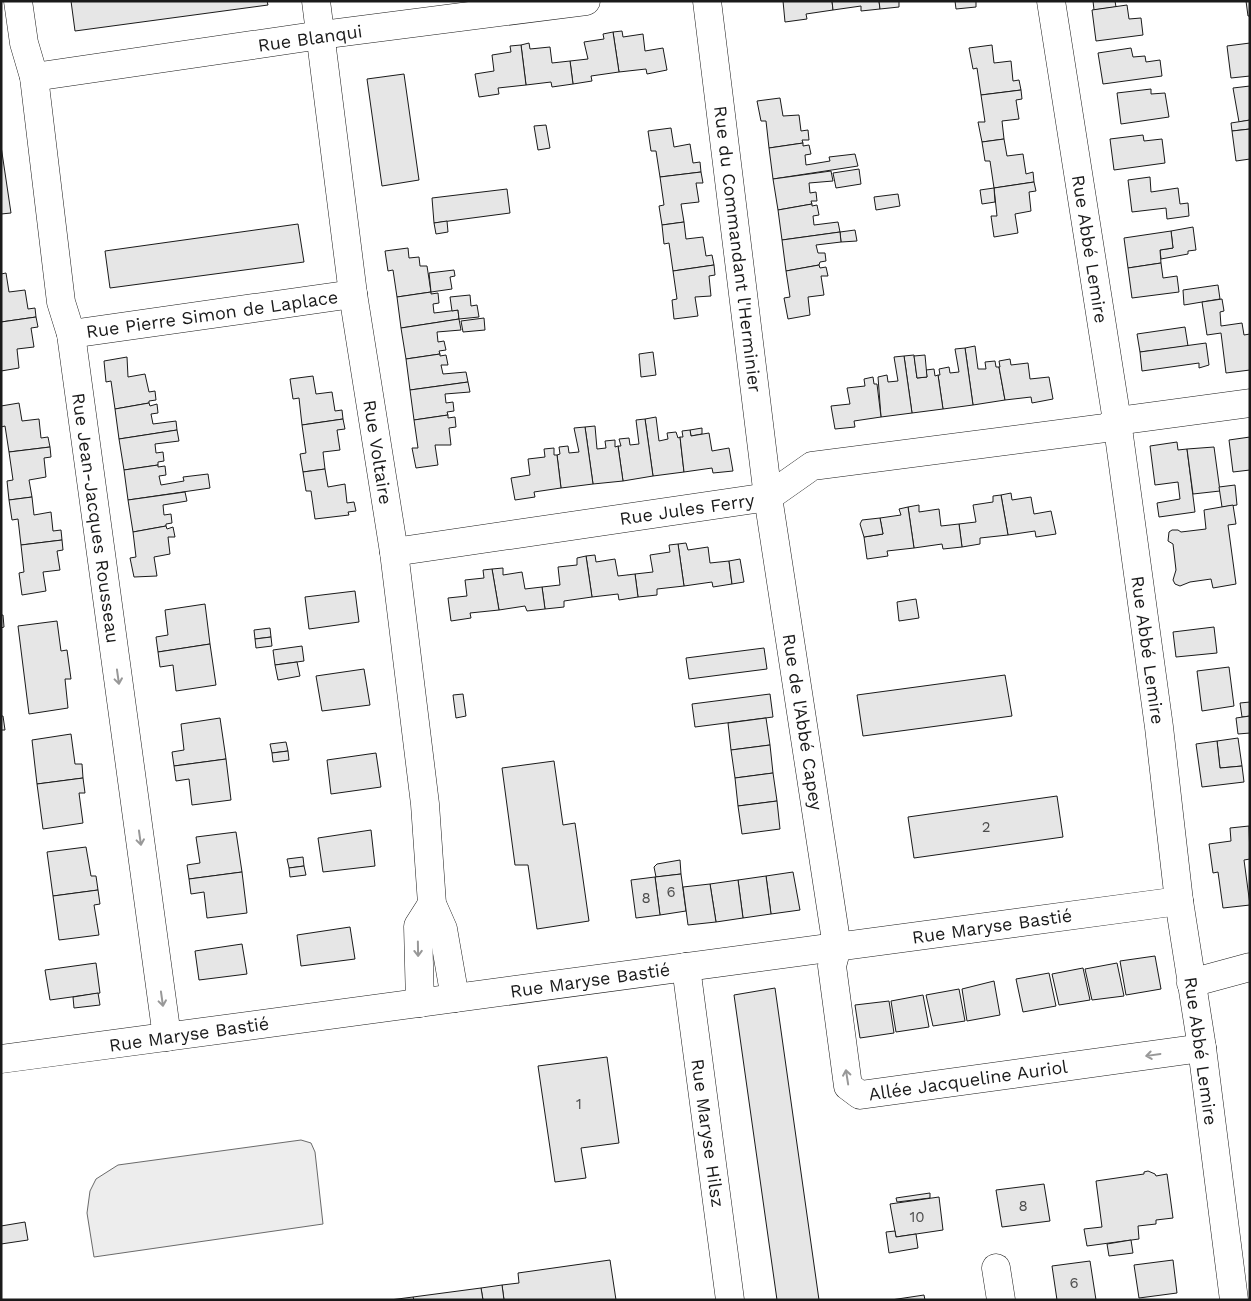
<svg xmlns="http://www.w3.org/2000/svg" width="1251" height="1301" font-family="'Work Sans',sans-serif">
	<rect width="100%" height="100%" fill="#fff"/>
	<path fill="#ededed" stroke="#6a6a6a" d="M 301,1140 L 311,1143 L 315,1152 L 323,1224 L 94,1257 L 87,1213 L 90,1191 L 96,1179 L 118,1165 Z"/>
	<g fill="#e6e6e6" stroke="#1a1a1a">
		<path d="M 71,1 L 267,1 L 268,5 L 75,31 Z"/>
		<path d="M 783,1 L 832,1 L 833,10 L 806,14 L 807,19 L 785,22 Z"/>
		<path d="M 832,1 L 879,1 L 880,9 L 861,11 L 861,6 L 833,10 Z"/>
		<path d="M 879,1 L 899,1 L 899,7 L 880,9 Z"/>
		<path d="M 955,1 L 976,1 L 976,7 L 956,9 Z"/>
		<path d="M 1093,1 L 1115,1 L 1116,7 L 1094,10 Z"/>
		<path d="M 1246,1 L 1250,1 L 1250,16 L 1248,16 Z"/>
		<path d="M 1127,5 L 1129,19 L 1141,18 L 1143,35 L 1096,41 L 1092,10 Z"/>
		<path d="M 622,31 L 623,37 L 643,34 L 645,51 L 663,48 L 667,70 L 647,74 L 646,69 L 619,72 L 613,32 Z"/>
		<path d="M 613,32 L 619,72 L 591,76 L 592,81 L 573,84 L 570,61 L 588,59 L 584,42 L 604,39 L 603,34 Z"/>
		<path d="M 529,43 L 530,49 L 550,47 L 552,63 L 570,61 L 573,84 L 552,87 L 551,82 L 526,85 L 521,45 Z"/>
		<path d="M 1250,43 L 1250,76 L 1231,78 L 1227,46 Z"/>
		<path d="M 521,45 L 526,85 L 498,88 L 499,94 L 479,97 L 475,74 L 494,71 L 492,55 L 511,52 L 510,46 Z"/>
		<path d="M 992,45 L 994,63 L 1011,61 L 1013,81 L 1019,80 L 1021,90 L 981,95 L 977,68 L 973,69 L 969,48 Z"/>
		<path d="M 1131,48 L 1133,57 L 1145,56 L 1146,62 L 1160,60 L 1162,76 L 1103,84 L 1098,53 Z"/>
		<path d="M 404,74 L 419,180 L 382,186 L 367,79 Z"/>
		<path d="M 1250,86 L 1250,120 L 1239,122 L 1233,88 Z"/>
		<path d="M 1151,89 L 1151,94 L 1165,93 L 1169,117 L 1121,124 L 1117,93 Z"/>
		<path d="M 1021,90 L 1022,99 L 1016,100 L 1019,119 L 1002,121 L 1004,139 L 982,142 L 978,122 L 985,122 L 981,95 Z"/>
		<path d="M 780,98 L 783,116 L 799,115 L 801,131 L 808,130 L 809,140 L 802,140 L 803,143 L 769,148 L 766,121 L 761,121 L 757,101 Z"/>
		<path d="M 1250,120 L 1250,129 L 1232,131 L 1231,123 Z"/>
		<path d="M 546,125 L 550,148 L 538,150 L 534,126 Z"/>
		<path d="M 671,128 L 674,147 L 690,144 L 693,163 L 700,162 L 701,172 L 660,177 L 656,151 L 651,151 L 648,131 Z"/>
		<path d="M 1250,129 L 1250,159 L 1236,161 L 1232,131 Z"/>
		<path d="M 1143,135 L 1144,141 L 1162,139 L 1165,163 L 1114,170 L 1110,139 Z"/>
		<path d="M 1004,139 L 1007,156 L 1023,154 L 1026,174 L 1033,172 L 1034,182 L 994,188 L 990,161 L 985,161 L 982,142 Z"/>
		<path d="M 803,143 L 803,146 L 809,145 L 811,154 L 805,155 L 806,165 L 830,161 L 829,157 L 855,154 L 858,166 L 773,179 L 769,148 Z"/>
		<path d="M 1,146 L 11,213 L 1,214 Z"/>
		<path d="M 859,169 L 861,184 L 836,188 L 833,173 Z"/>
		<path d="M 831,171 L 833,181 L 809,183 L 810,193 L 816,192 L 817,201 L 811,201 L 812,204 L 778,210 L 773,179 Z"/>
		<path d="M 701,172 L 703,183 L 696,183 L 699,202 L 681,204 L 684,222 L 662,225 L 659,206 L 664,205 L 660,177 Z"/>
		<path d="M 1150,177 L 1151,192 L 1178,188 L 1180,204 L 1188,203 L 1189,216 L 1167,219 L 1166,208 L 1132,212 L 1128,180 Z"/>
		<path d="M 1034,182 L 1036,191 L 1029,192 L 1031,211 L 1015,214 L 1018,233 L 994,237 L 991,216 L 997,216 L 994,188 Z"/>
		<path d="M 994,188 L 995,202 L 982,204 L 980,190 Z"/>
		<path d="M 507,189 L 510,213 L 434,223 L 432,198 Z"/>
		<path d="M 898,194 L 900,206 L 876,210 L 874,197 Z"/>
		<path d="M 812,204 L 812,206 L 817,205 L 819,215 L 813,216 L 814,225 L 838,222 L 840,232 L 782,240 L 778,210 Z"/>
		<path d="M 447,221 L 448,232 L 436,234 L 434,223 Z"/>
		<path d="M 684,222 L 686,239 L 703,237 L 706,256 L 712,255 L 714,265 L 673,271 L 669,243 L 664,244 L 662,225 Z"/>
		<path d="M 298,224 L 304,262 L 110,288 L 105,251 Z"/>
		<path d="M 1193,227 L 1196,250 L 1188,251 L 1188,254 L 1161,259 L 1160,250 L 1173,248 L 1171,231 Z"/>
		<path d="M 855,230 L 857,241 L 841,242 L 840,232 Z"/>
		<path d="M 1171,231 L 1173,248 L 1160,250 L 1161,263 L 1128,268 L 1124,238 Z"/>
		<path d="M 840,232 L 841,242 L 816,245 L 818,253 L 825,253 L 826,261 L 820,262 L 819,265 L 786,271 L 782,240 Z"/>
		<path d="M 408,248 L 409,258 L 419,257 L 420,266 L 427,266 L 431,292 L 397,297 L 393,270 L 388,271 L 385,251 Z"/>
		<path d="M 1161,263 L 1163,278 L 1177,276 L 1179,292 L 1132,298 L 1128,268 Z"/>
		<path d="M 714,265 L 715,275 L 709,276 L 711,296 L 695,297 L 698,316 L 674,319 L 672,300 L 677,299 L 673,271 Z"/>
		<path d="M 819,265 L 820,268 L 826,267 L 828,276 L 821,276 L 824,295 L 808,297 L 810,315 L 788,319 L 784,298 L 790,297 L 786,271 Z"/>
		<path d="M 454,270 L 455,276 L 450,277 L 452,289 L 431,292 L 429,273 Z"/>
		<path d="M 6,273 L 9,292 L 25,290 L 28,309 L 35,308 L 36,317 L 1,322 L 1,274 Z"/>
		<path d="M 1218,285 L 1220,299 L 1184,305 L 1183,290 Z"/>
		<path d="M 431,292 L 431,294 L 438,293 L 439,303 L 433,304 L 434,313 L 458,310 L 459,319 L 401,328 L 397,297 Z"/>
		<path d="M 470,295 L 471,306 L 477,305 L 479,317 L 459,319 L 458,310 L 452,311 L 450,297 Z"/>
		<path d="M 1222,299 L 1224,311 L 1220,312 L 1221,326 L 1242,323 L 1244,335 L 1250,334 L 1250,370 L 1226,373 L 1221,333 L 1207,335 L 1202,302 Z"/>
		<path d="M 36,317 L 38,327 L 31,328 L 34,347 L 17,349 L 19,368 L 1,371 L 1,322 Z"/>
		<path d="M 484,318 L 485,330 L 463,332 L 461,321 Z"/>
		<path d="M 459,319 L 461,330 L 437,332 L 438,342 L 444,341 L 446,350 L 439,351 L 440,354 L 406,359 L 401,328 Z"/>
		<path d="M 1185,327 L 1188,346 L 1140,352 L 1137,334 Z"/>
		<path d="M 1206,343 L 1209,365 L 1199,368 L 1199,363 L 1142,371 L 1140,352 Z"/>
		<path d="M 975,346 L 978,369 L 986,369 L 985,362 L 995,361 L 996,367 L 999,367 L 1005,400 L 973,405 L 965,348 Z"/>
		<path d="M 965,348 L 973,405 L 943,409 L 938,375 L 940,375 L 939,369 L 949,367 L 950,373 L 959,372 L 955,349 Z"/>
		<path d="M 653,352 L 656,375 L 641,377 L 639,354 Z"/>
		<path d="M 440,354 L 440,356 L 446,355 L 448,365 L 441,365 L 443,374 L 466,372 L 468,382 L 410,390 L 406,359 Z"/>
		<path d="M 914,355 L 917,378 L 927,377 L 926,370 L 934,369 L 935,376 L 938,375 L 943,409 L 912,413 L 904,356 Z"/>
		<path d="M 925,355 L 927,377 L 917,378 L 914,356 Z"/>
		<path d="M 904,356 L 912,413 L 881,417 L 878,377 L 887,375 L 888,382 L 898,381 L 894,357 Z"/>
		<path d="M 127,357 L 128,377 L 145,374 L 149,392 L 155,391 L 156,400 L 149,401 L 149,403 L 115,409 L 111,381 L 106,382 L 104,361 Z"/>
		<path d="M 1010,359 L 1011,365 L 1028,363 L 1030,379 L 1049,377 L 1053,399 L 1032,403 L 1031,397 L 1005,400 L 999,367 L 1000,367 L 999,361 Z"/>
		<path d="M 313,376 L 316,394 L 332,392 L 335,411 L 342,410 L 343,419 L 302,425 L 299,398 L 293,399 L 290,379 Z"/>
		<path d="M 873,377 L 874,384 L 877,384 L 881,417 L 854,421 L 855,427 L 835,429 L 831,406 L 850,404 L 847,388 L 865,386 L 864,379 Z"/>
		<path d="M 468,382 L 470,392 L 445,394 L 446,403 L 453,402 L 454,411 L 447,412 L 448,415 L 414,420 L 410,390 Z"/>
		<path d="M 19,403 L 22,421 L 39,419 L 41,438 L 48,437 L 50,447 L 9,452 L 5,426 L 1,427 L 1,406 Z"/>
		<path d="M 149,403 L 150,406 L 157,404 L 158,413 L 151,414 L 153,424 L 176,421 L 177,430 L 119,439 L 115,409 Z"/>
		<path d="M 448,415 L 448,418 L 455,417 L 456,427 L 449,428 L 451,445 L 435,445 L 438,465 L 416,468 L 412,448 L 418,448 L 414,420 Z"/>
		<path d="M 656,417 L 659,441 L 668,439 L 667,433 L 676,432 L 678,438 L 680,437 L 684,472 L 653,476 L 645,419 Z"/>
		<path d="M 343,419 L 345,429 L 337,430 L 340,450 L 323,452 L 325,469 L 303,472 L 300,454 L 306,453 L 302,425 Z"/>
		<path d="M 645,419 L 653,476 L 623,481 L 618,446 L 621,446 L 619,439 L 629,438 L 630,445 L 639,444 L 636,420 Z"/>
		<path d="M 595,426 L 597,449 L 606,448 L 605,441 L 615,440 L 615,447 L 618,446 L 623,481 L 593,484 L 585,427 Z"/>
		<path d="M 585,427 L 593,484 L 561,488 L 557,455 L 560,454 L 559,447 L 568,446 L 569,453 L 579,452 L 574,428 Z"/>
		<path d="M 702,428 L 702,434 L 691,436 L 690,430 Z"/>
		<path d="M 177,430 L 179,441 L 155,444 L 156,453 L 163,452 L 164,461 L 158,462 L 158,465 L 124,470 L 119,439 Z"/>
		<path d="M 690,430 L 691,436 L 709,433 L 712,451 L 729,448 L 733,471 L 713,473 L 712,468 L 684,472 L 680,437 L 683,437 L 682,431 Z"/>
		<path d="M 1250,437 L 1250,470 L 1233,472 L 1229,440 Z"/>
		<path d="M 1177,442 L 1178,450 L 1187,449 L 1195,512 L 1159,517 L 1157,503 L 1180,499 L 1178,482 L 1155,485 L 1150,446 Z"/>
		<path d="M 50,447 L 51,457 L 44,458 L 46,477 L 29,480 L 32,497 L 9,500 L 7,481 L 13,480 L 9,452 Z"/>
		<path d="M 1214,447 L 1220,491 L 1193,494 L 1187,449 Z"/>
		<path d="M 554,448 L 554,455 L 557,455 L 561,488 L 534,492 L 535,497 L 515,500 L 511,478 L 530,475 L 528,459 L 545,457 L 544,449 Z"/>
		<path d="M 158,465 L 158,467 L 165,466 L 166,475 L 159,476 L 161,485 L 184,481 L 183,477 L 208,474 L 210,488 L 128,500 L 124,470 Z"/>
		<path d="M 325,469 L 328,487 L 345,484 L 347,503 L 354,502 L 356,511 L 348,512 L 349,515 L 315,519 L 311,491 L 306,491 L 303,472 Z"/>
		<path d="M 1235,485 L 1237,505 L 1222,507 L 1219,487 Z"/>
		<path d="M 185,492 L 187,501 L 163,505 L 164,515 L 171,514 L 172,523 L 166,524 L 166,526 L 133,532 L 128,500 Z"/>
		<path d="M 1011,493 L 1012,500 L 1031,497 L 1034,514 L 1051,511 L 1056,534 L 1036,537 L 1035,531 L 1008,535 L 1001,495 Z"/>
		<path d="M 1001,495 L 1008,535 L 980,538 L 980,544 L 962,547 L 959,524 L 976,522 L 973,505 L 993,502 L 993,496 Z"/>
		<path d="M 32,497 L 34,515 L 51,512 L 53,531 L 61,530 L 62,540 L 21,545 L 18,519 L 12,520 L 9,500 Z"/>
		<path d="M 919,505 L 919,512 L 939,509 L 941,526 L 959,524 L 962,547 L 943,549 L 942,544 L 914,548 L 908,507 Z"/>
		<path d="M 1233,505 L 1236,524 L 1228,525 L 1236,584 L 1213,588 L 1211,579 L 1190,582 L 1180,586 L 1175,584 L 1173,580 L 1176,570 L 1173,544 L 1168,541 L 1169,532 L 1172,530 L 1178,530 L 1181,532 L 1206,529 L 1204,510 Z"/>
		<path d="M 908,507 L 914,548 L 887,551 L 888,556 L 867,559 L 864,537 L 883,534 L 880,518 L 901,515 L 899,509 Z"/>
		<path d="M 880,518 L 883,534 L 864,537 L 860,524 L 862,520 Z"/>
		<path d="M 166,526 L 167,529 L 173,527 L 175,537 L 168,537 L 170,554 L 154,557 L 157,576 L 134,577 L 130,558 L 136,557 L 133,532 Z"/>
		<path d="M 62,540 L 63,550 L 57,551 L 60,570 L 43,572 L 46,591 L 22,595 L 19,573 L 24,572 L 21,545 Z"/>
		<path d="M 686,543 L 688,550 L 708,547 L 710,563 L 729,561 L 732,584 L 713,587 L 712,582 L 684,586 L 678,544 Z"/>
		<path d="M 678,544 L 684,586 L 657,589 L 657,595 L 638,597 L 635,574 L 653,572 L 650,555 L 670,552 L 669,545 Z"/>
		<path d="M 595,555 L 596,562 L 615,559 L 618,576 L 635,574 L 638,597 L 619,600 L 618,594 L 592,597 L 586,556 Z"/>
		<path d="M 586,556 L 592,597 L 564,601 L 564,607 L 545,609 L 542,587 L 560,585 L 558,567 L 577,565 L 577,558 Z"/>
		<path d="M 740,559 L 744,582 L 732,584 L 729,561 Z"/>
		<path d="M 503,568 L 503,575 L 522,572 L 525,589 L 542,587 L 545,609 L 527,611 L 525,606 L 499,610 L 492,569 Z"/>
		<path d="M 492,569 L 499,610 L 470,613 L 471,618 L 451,621 L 448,598 L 467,596 L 465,580 L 484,578 L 483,570 Z"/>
		<path d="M 355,591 L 359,622 L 309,629 L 305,597 Z"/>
		<path d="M 916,599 L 919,618 L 899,621 L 897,602 Z"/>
		<path d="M 205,604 L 210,644 L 158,652 L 156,637 L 168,635 L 165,610 Z"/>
		<path d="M 1,615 L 3,615 L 4,627 L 1,628 Z"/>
		<path d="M 57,621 L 61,651 L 67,650 L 71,679 L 65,679 L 68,708 L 29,714 L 18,626 Z"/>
		<path d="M 1214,627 L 1217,653 L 1176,657 L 1173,632 Z"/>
		<path d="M 270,628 L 271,637 L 255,639 L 254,630 Z"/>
		<path d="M 271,637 L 272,646 L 256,648 L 255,639 Z"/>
		<path d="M 210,644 L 216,685 L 176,691 L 173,665 L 160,667 L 158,652 Z"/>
		<path d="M 302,646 L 304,661 L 275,665 L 273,650 Z"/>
		<path d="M 764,648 L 767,669 L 689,679 L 686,658 Z"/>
		<path d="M 297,662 L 300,676 L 278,680 L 275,665 Z"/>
		<path d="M 1229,667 L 1234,706 L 1202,711 L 1197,671 Z"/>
		<path d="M 364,669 L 370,705 L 322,711 L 316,676 Z"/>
		<path d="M 1005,675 L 1012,716 L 863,736 L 857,695 Z"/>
		<path d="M 463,694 L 466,716 L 456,718 L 453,695 Z"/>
		<path d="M 770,694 L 773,717 L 695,727 L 692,704 Z"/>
		<path d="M 1250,702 L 1250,716 L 1242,717 L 1240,703 Z"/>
		<path d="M 1,716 L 3,716 L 5,730 L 1,730 Z"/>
		<path d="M 1250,716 L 1250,733 L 1238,734 L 1236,718 Z"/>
		<path d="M 220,718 L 226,759 L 174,766 L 172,752 L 184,750 L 181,724 Z"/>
		<path d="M 766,718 L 770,745 L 731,750 L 728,723 Z"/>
		<path d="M 71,734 L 75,764 L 82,764 L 83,778 L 37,784 L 32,740 Z"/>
		<path d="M 1238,738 L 1242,766 L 1220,768 L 1217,741 Z"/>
		<path d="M 1217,741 L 1220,768 L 1242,766 L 1244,782 L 1202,787 L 1196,744 Z"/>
		<path d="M 286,742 L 288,751 L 272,753 L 270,744 Z"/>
		<path d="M 770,745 L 773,773 L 735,778 L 731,750 Z"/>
		<path d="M 288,751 L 289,760 L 273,762 L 272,753 Z"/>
		<path d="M 376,753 L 381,787 L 331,794 L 327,760 Z"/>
		<path d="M 226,759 L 231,800 L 192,805 L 189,779 L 176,781 L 174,766 Z"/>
		<path d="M 554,761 L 563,825 L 575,823 L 589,921 L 537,929 L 528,865 L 515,865 L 502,768 Z"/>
		<path d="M 773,773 L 777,801 L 738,806 L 735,778 Z"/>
		<path d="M 83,778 L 85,793 L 79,793 L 83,823 L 43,829 L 37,784 Z"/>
		<path d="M 1057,796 L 1063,837 L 914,858 L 908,817 Z"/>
		<path d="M 777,801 L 780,829 L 742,834 L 738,806 Z"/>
		<path d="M 1249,826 L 1250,859 L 1244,860 L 1250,905 L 1223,908 L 1218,872 L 1213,873 L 1209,844 L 1231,841 L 1230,828 Z"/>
		<path d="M 371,830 L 375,866 L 323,872 L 318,838 Z"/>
		<path d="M 236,832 L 242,872 L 189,879 L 187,865 L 200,863 L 196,837 Z"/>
		<path d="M 86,847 L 91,876 L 96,876 L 98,890 L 53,896 L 47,852 Z"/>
		<path d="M 303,857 L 304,866 L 289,868 L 287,859 Z"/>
		<path d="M 680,860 L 681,874 L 656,877 L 654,867 L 657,864 Z"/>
		<path d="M 304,866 L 306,875 L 290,877 L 289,868 Z"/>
		<path d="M 242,872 L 247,913 L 207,918 L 204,892 L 191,894 L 189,879 Z"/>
		<path d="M 793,872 L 800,910 L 771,914 L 766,876 Z"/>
		<path d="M 681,874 L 686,911 L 660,915 L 655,877 Z"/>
		<path d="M 766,876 L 771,914 L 743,918 L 738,880 Z"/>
		<path d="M 655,877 L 660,915 L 636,918 L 631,880 Z"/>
		<path d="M 738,880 L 743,918 L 716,922 L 710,884 Z"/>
		<path d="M 710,884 L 716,922 L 688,925 L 683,887 Z"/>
		<path d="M 98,890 L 100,904 L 94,905 L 99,935 L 59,940 L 53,896 Z"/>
		<path d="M 350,927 L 355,959 L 301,966 L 297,935 Z"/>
		<path d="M 242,944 L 247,974 L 199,980 L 195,951 Z"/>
		<path d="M 1155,956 L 1161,989 L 1126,995 L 1120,961 Z"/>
		<path d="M 96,963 L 100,993 L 50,1000 L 45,970 Z"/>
		<path d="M 1117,963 L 1124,996 L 1092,1000 L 1085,969 Z"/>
		<path d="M 1083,968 L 1090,1000 L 1059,1005 L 1052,974 Z"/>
		<path d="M 1049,973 L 1056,1006 L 1023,1012 L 1016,979 Z"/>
		<path d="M 994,981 L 1000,1015 L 967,1021 L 962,989 Z"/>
		<path d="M 775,988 L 819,1300 L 777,1300 L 734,995 Z"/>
		<path d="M 959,989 L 965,1021 L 933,1026 L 926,995 Z"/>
		<path d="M 98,993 L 100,1005 L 74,1008 L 73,997 Z"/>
		<path d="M 923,995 L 929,1027 L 896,1032 L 891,1001 Z"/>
		<path d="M 889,1001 L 894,1033 L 860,1038 L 855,1005 Z"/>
		<path d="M 607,1057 L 619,1143 L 581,1148 L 586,1178 L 555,1182 L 538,1066 Z"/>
		<path d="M 1148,1171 L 1155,1174 L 1156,1176 L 1167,1174 L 1173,1218 L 1156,1220 L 1156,1224 L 1138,1226 L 1139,1239 L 1087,1246 L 1084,1229 L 1102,1227 L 1096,1181 L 1144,1174 L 1144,1172 Z"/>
		<path d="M 1044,1184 L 1050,1221 L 1002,1227 L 996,1190 Z"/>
		<path d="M 930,1193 L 930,1198 L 897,1202 L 896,1198 Z"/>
		<path d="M 939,1197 L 943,1230 L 896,1237 L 890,1204 Z"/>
		<path d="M 25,1222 L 28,1240 L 1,1244 L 1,1226 Z"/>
		<path d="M 895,1231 L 896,1237 L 916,1234 L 918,1248 L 889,1253 L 886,1232 Z"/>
		<path d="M 1131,1240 L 1133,1253 L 1109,1256 L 1107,1244 Z"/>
		<path d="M 610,1260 L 616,1300 L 504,1300 L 502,1285 L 519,1283 L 518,1273 Z"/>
		<path d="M 1173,1260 L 1177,1293 L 1139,1298 L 1134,1265 Z"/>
		<path d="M 1090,1261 L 1096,1300 L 1057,1300 L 1052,1266 Z"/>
		<path d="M 502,1285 L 504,1300 L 483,1300 L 481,1288 Z"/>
		<path d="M 481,1288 L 483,1300 L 414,1300 L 413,1297 Z"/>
		<path d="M 924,1295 L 925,1300 L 891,1300 Z"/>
		<path d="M 413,1297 L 414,1300 L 390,1300 Z"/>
	</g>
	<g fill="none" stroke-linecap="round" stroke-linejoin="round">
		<g stroke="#1a1a1a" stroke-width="29">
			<g id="minor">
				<path d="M 18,1 L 24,43 L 34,77 L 61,302 L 71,334 L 167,1037"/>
				<path d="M 316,1 L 353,294 L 394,552 L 425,804 L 432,904 L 443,929 L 455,998"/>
				<path d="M 707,1 L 768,497 L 837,947 L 832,966 L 848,1086 L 860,1095 L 1202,1048"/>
				<path d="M 1051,1 L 1117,421 L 1159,727 L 1179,901 L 1202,1048 L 1234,1300"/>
				<path d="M 34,77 L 321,35 L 586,1"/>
				<path d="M 71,334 L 353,294"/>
				<path d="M 394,552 L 768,497 L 812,466 L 1105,428 L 1117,421 L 1250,403"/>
				<path d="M 686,967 L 730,1300"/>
				<path d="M 1191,983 L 1250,967"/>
				<path d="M 420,1003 L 418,926 L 432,904"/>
				<path d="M 1,1059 L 1179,901"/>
				<path d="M 996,1268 L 1001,1300"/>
			</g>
		</g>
		<use href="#minor" stroke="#fff" stroke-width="28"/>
	</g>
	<defs><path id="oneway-shaft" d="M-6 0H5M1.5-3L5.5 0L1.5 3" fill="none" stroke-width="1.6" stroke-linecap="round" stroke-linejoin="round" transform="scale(1.25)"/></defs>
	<g stroke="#989898">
		<use href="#oneway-shaft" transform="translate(118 677) rotate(82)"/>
		<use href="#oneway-shaft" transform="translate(140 838) rotate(82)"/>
		<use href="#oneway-shaft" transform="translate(418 949) rotate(89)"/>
		<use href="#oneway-shaft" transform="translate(162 999) rotate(82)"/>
		<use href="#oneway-shaft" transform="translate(1153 1055) rotate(172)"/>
		<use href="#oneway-shaft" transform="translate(847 1077) rotate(-99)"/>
	</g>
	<g text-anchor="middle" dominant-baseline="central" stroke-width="4" stroke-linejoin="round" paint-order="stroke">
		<g font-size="15" fill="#4d4d4d">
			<text x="986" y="827">2</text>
			<text x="671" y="892">6</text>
			<text x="646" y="898">8</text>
			<text x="579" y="1104">1</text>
			<text x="1023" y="1206">8</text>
			<text x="917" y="1217">10</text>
			<text x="1074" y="1283">6</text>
		</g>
		<g font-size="18" fill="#1a1a1a" stroke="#fff">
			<text transform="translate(310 38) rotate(-8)">Rue Blanqui</text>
			<text transform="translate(738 249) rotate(83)">Rue du Commandant l'Herminier</text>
			<text transform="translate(1090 249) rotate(81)">Rue Abbé Lemire</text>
			<text transform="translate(212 314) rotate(-8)">Rue Pierre Simon de Laplace</text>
			<text transform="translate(378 452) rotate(81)">Rue Voltaire</text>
			<text transform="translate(687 509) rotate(-8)">Rue Jules Ferry</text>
			<text transform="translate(96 518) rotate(82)">Rue Jean-Jacques Rousseau</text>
			<text transform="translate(1148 650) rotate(82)">Rue Abbé Lemire</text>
			<text transform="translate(803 722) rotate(81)">Rue de l'Abbé Capey</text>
			<text transform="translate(992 926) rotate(-8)">Rue Maryse Bastié</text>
			<text transform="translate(590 980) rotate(-8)">Rue Maryse Bastié</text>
			<text transform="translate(189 1034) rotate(-8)">Rue Maryse Bastié</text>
			<text transform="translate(1201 1051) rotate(82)">Rue Abbé Lemire</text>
			<text transform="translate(968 1080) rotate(-8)">Allée Jacqueline Auriol</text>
			<text transform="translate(708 1133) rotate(82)">Rue Maryse Hilsz</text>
		</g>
	</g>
	<rect width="1251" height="1301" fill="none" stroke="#1a1a1a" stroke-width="5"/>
</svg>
